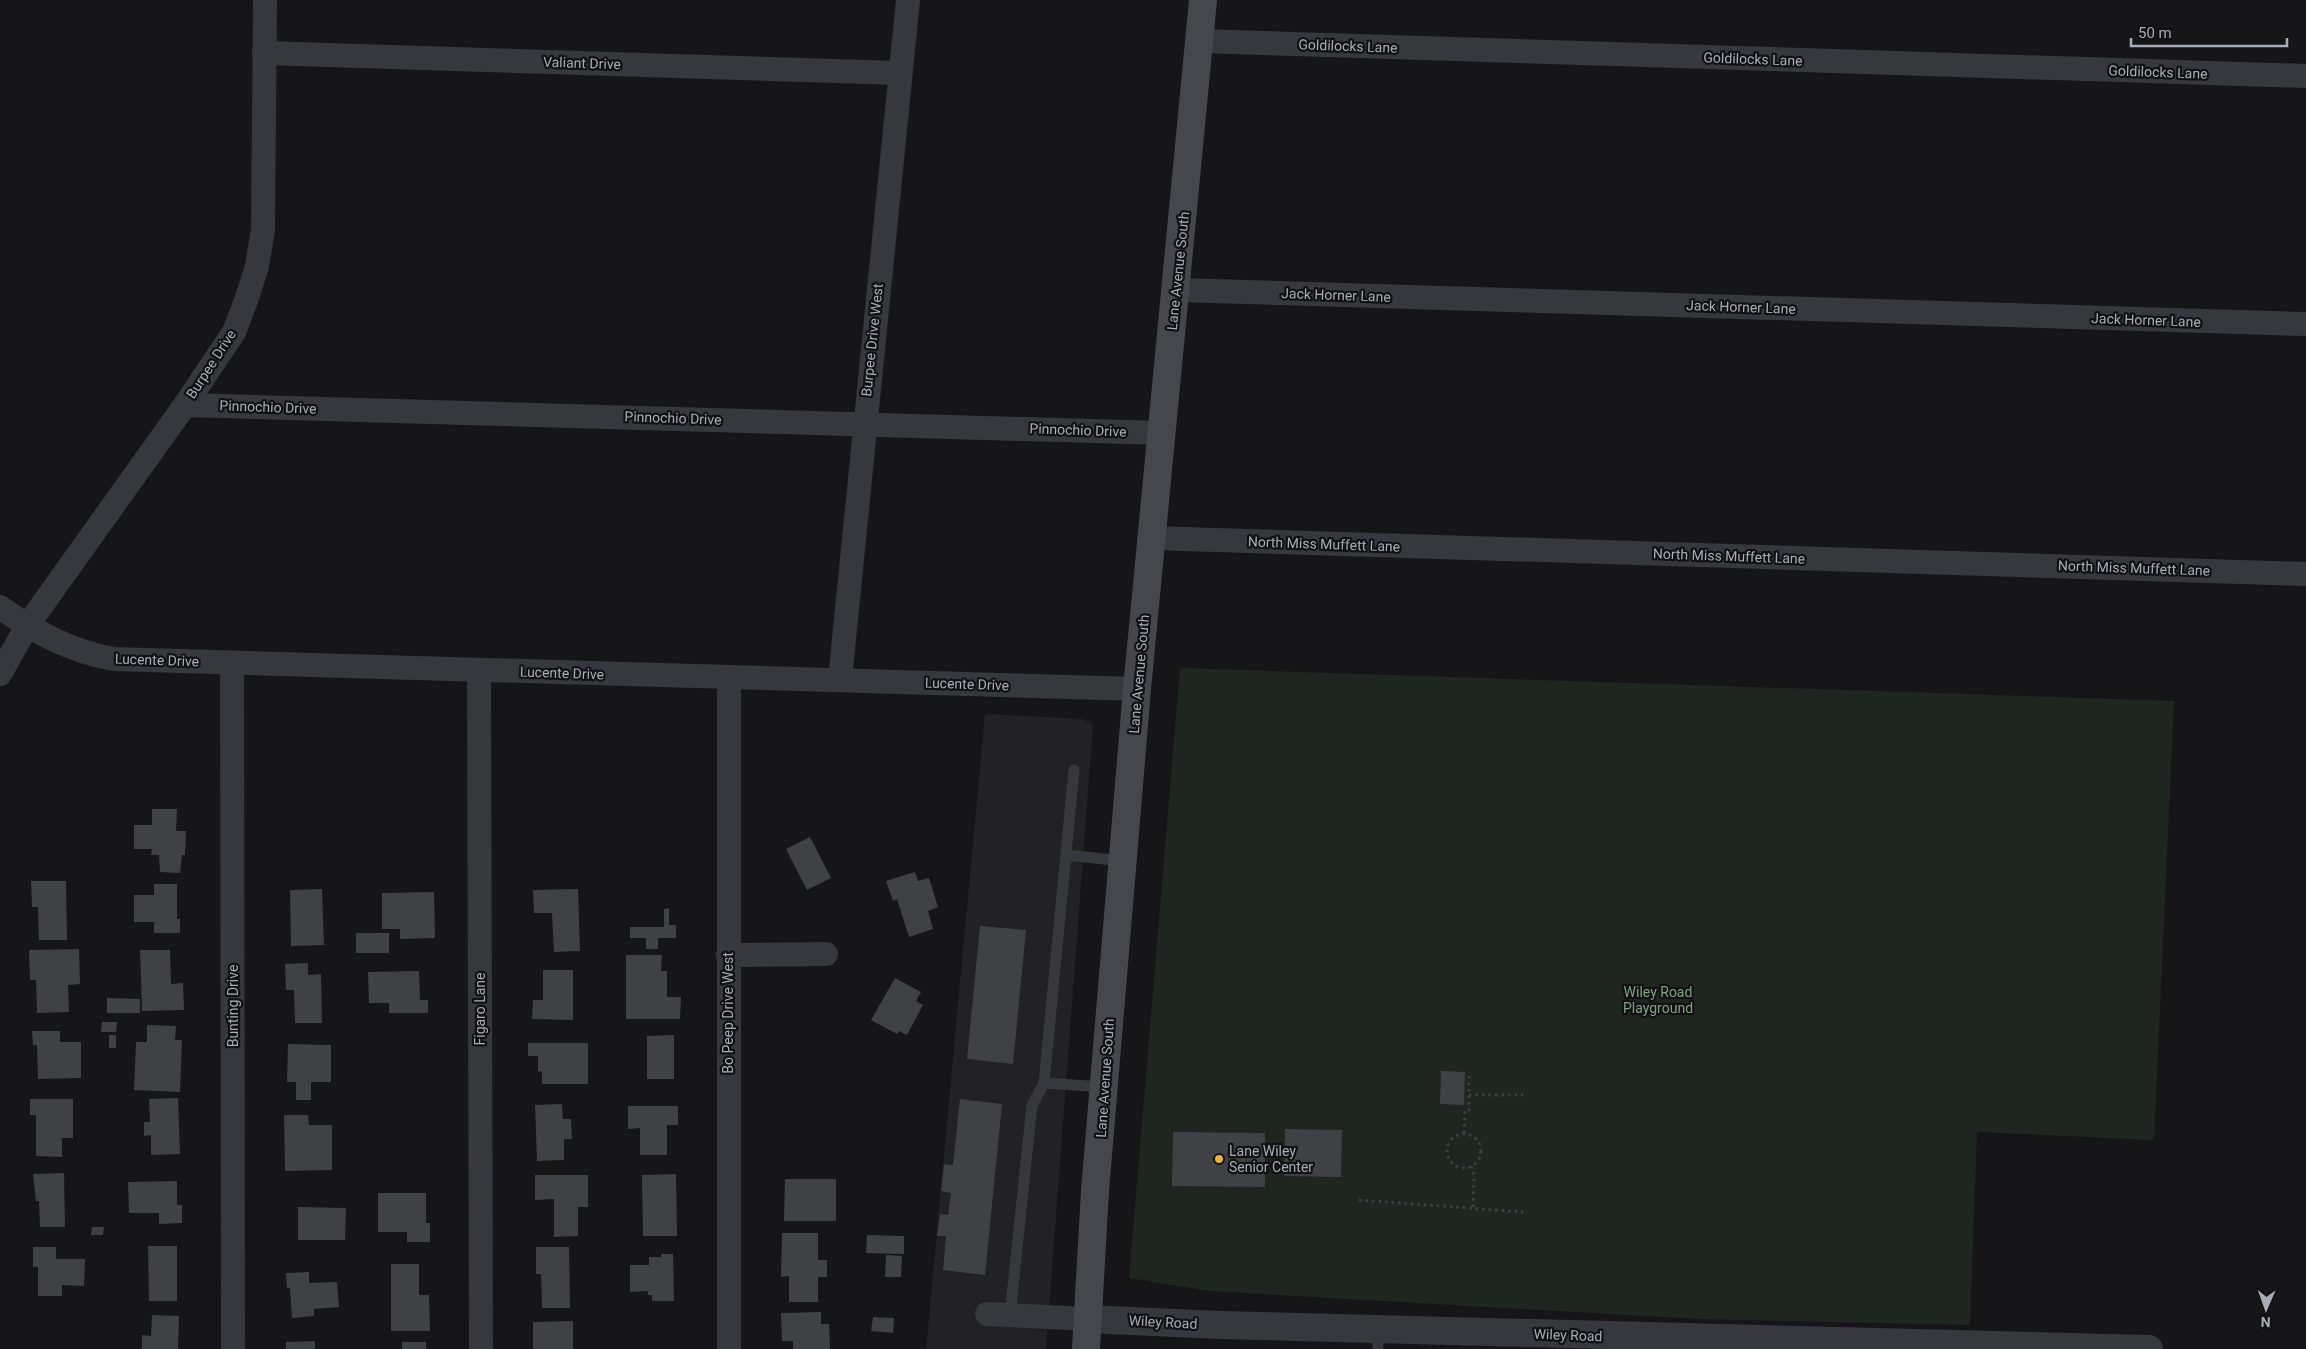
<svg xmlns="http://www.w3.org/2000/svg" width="2306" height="1349" font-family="Roboto,sans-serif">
	<rect width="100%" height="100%" fill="#161618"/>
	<path fill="#222225" d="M 985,714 L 1083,719 L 1093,725 L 1046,1349 L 926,1349 Z"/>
	<path fill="#1e261f" d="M 1180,668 L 2174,701 L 2154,1140 L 1977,1132 L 1970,1325 L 1697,1319 L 1209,1291 L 1129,1278 Z"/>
	<g fill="#404145">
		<path d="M 152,809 L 177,809 L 176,831 L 186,831 L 185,855 L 182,855 L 180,873 L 160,872 L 159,855 L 151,855 L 152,849 L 134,849 L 134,825 L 152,825 Z"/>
		<path d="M 810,837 L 831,878 L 807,890 L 786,849 Z"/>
		<path d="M 915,872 L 918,881 L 929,878 L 938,907 L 928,911 L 933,929 L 909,937 L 897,899 L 893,901 L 886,881 Z"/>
		<path d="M 31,881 L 66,881 L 67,940 L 39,940 L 38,907 L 32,907 Z"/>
		<path d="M 154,884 L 177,884 L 177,919 L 180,919 L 180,933 L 154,933 L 154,922 L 134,922 L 134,895 L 154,895 Z"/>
		<path d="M 322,889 L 324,945 L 291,946 L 290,890 Z"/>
		<path d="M 578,889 L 580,951 L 554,952 L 552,913 L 534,913 L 533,890 Z"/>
		<path d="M 434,892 L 435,938 L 400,939 L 400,929 L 382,929 L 382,893 Z"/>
		<path d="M 669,908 L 669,925 L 676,925 L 676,938 L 658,938 L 658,949 L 646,949 L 646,938 L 630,938 L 630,927 L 664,927 L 664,909 Z"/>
		<path d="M 980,926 L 1026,930 L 1013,1064 L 967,1059 Z"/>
		<rect x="356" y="933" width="33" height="20"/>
		<path d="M 79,949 L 80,984 L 68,985 L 69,1012 L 37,1013 L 36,980 L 30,980 L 29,950 Z"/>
		<path d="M 140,950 L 170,950 L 171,984 L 183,983 L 184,1010 L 142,1011 Z"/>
		<path d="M 626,955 L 662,955 L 661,971 L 667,971 L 667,997 L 681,997 L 680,1019 L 626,1019 Z"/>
		<path d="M 308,963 L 308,975 L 321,974 L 322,1023 L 295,1023 L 294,990 L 286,990 L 285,964 Z"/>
		<path d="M 543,970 L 573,970 L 573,1020 L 532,1019 L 533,1000 L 543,1000 Z"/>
		<path d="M 419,971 L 420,1000 L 428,1000 L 428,1013 L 389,1013 L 389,1003 L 369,1003 L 368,972 Z"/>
		<path d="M 895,978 L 921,992 L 916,1001 L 923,1005 L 907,1035 L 899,1031 L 897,1034 L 871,1020 Z"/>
		<path d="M 107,998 L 140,999 L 140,1013 L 107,1013 Z"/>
		<path d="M 102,1022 L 117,1022 L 116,1032 L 101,1032 Z"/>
		<path d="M 147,1025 L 176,1026 L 175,1040 L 182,1040 L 180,1092 L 134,1090 L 136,1042 L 147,1042 Z"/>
		<path d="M 32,1031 L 60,1031 L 60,1042 L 81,1042 L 81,1078 L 38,1079 L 37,1045 L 33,1045 Z"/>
		<rect x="109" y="1035" width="7" height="13"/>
		<path d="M 674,1035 L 674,1079 L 647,1079 L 647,1036 Z"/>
		<path d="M 528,1043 L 588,1043 L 588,1084 L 542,1084 L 542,1071 L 538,1072 L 538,1056 L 528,1056 Z"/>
		<path d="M 288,1044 L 331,1045 L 331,1082 L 311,1082 L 311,1100 L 296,1100 L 296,1082 L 287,1082 Z"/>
		<path d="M 1441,1071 L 1465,1072 L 1464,1105 L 1440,1104 Z"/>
		<path d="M 178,1098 L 180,1154 L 151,1155 L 151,1135 L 144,1136 L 144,1122 L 150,1122 L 149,1099 Z"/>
		<path d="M 30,1099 L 73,1099 L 73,1138 L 62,1138 L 62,1157 L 36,1156 L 36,1115 L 30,1115 Z"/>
		<path d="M 960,1099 L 1002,1104 L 985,1275 L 943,1270 L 946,1236 L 937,1236 L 940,1214 L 948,1215 L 951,1193 L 941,1191 L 944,1164 L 953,1165 Z"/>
		<path d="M 562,1104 L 563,1119 L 571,1119 L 572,1139 L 564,1139 L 564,1160 L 537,1161 L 535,1105 Z"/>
		<path d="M 628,1106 L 678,1106 L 678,1125 L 667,1125 L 667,1155 L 640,1155 L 640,1128 L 628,1129 Z"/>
		<path d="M 284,1115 L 308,1115 L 309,1125 L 332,1125 L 332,1170 L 285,1171 Z"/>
		<path d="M 1285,1129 L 1342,1130 L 1341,1177 L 1284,1176 Z"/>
		<path d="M 1173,1132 L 1265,1133 L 1265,1187 L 1172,1186 Z"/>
		<path d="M 64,1173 L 65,1227 L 40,1227 L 39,1201 L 36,1201 L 33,1174 Z"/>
		<path d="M 676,1174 L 677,1236 L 643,1236 L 642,1175 Z"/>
		<path d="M 535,1175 L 588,1175 L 588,1207 L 578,1207 L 578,1236 L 554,1237 L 554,1199 L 535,1200 Z"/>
		<path d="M 785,1179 L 836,1179 L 836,1221 L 784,1221 Z"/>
		<path d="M 177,1181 L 177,1205 L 182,1205 L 182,1223 L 159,1224 L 159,1213 L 129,1213 L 128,1182 Z"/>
		<path d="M 378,1193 L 426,1193 L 426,1223 L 430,1223 L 430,1242 L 407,1242 L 407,1232 L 378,1232 Z"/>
		<path d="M 298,1207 L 346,1208 L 345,1240 L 298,1240 Z"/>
		<path d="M 92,1227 L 104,1227 L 103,1235 L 91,1235 Z"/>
		<path d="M 782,1233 L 818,1233 L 818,1260 L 827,1260 L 827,1277 L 818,1277 L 818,1302 L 789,1302 L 789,1276 L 781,1277 Z"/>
		<path d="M 867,1235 L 904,1236 L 904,1254 L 866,1253 Z"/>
		<path d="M 148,1246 L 177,1246 L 177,1301 L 149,1301 Z"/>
		<path d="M 33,1247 L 56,1247 L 56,1259 L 85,1259 L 84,1286 L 62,1285 L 62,1296 L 38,1296 L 38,1267 L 33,1267 Z"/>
		<path d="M 536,1247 L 569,1247 L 570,1308 L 542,1308 L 541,1274 L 536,1274 Z"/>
		<path d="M 661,1254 L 673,1254 L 674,1301 L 652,1301 L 652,1295 L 648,1295 L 648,1291 L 630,1292 L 630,1265 L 649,1265 L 649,1257 L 661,1257 Z"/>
		<path d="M 886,1255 L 902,1256 L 901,1277 L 885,1277 Z"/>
		<path d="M 391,1264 L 419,1264 L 419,1295 L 429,1295 L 430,1331 L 391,1331 Z"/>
		<path d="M 309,1272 L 309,1283 L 337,1282 L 339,1307 L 314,1309 L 314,1316 L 292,1318 L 290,1288 L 287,1288 L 286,1273 Z"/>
		<path d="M 821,1312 L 821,1324 L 829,1324 L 830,1349 L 793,1349 L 793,1341 L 782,1341 L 781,1313 Z"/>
		<path d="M 152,1315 L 179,1316 L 178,1349 L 142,1349 L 142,1335 L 151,1336 Z"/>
		<path d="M 873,1317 L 894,1318 L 893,1333 L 871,1331 Z"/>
		<path d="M 573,1321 L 573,1349 L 533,1349 L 533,1322 Z"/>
		<path d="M 315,1341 L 315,1349 L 286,1349 L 286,1342 Z"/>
		<rect x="402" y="1342" width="24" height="7"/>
	</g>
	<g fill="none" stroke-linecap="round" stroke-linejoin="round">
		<g stroke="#3d3f44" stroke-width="3" stroke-dasharray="2.5 4" stroke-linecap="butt">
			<path d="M 1469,1095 L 1526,1095"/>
			<path d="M 1464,1133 L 1465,1110 L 1469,1110 L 1469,1076"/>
			<circle cx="1464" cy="1151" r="17"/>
			<path d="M 1471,1166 L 1474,1175 L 1473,1208"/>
			<path d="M 1359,1200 L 1523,1212"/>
		</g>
		<g stroke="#37383d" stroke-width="11">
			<path d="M 1066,855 L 1123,861"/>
			<path d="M 1044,1083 L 1074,770"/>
			<path d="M 1010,1315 L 1032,1105 L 1044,1083 L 1104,1087"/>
			<path d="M 1377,1329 L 1378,1349"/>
		</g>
		<g stroke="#37383d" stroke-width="24">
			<path d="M 1200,41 L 2306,76"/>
			<path d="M 264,53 L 900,73"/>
			<path d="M 1177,290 L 2306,324"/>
			<path d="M 185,405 L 1161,433"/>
			<path d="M 1152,538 L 2306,574"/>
			<path d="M 0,607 C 35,632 70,651 113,659 L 1137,689"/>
			<path d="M 232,663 L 233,1349"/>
			<path d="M 479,670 L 481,1349"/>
			<path d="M 0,674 L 27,626 L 185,405 L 234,332 L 247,298 L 257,266 L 263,230 L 265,0"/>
			<path d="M 729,678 L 729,1349"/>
			<path d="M 840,679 L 908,0"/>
			<path d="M 728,955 L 826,954"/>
			<path d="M 987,1314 L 1087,1319"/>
		</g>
		<path stroke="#37383d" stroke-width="28" d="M 1087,1319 L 1220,1325 L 2149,1349"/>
		<path stroke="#45474d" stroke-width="28" d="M 1086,1349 L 1095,1191 L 1137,689 L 1203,0"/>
	</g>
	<circle fill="#f2b134" stroke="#111113" stroke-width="2" cx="1219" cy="1159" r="5"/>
	<g text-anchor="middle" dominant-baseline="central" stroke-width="4.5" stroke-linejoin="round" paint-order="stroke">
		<g font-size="14" fill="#a8adb8" stroke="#111113">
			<text transform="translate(1348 46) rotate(2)">Goldilocks Lane</text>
			<text transform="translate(1753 59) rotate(2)">Goldilocks Lane</text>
			<text transform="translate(582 63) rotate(2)">Valiant Drive</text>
			<text transform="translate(2158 72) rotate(2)">Goldilocks Lane</text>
			<text transform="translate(1178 271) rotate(-84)">Lane Avenue South</text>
			<text transform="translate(1336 295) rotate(2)">Jack Horner Lane</text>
			<text transform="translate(1741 307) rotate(2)">Jack Horner Lane</text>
			<text transform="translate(2146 320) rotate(2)">Jack Horner Lane</text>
			<text transform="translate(872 340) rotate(-84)">Burpee Drive West</text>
			<text transform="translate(211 364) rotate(-57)">Burpee Drive</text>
			<text transform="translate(268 407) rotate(2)">Pinnochio Drive</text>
			<text transform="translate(673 418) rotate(2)">Pinnochio Drive</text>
			<text transform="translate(1078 430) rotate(2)">Pinnochio Drive</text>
			<text transform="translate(1324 544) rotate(2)">North Miss Muffett Lane</text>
			<text transform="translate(1729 556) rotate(2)">North Miss Muffett Lane</text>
			<text transform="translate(2134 568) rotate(2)">North Miss Muffett Lane</text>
			<text transform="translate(157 660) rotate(2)">Lucente Drive</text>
			<text transform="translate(562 673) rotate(2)">Lucente Drive</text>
			<text transform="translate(1139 674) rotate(-85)">Lane Avenue South</text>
			<text transform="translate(967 684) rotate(2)">Lucente Drive</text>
			<text transform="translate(233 1006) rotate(-90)">Bunting Drive</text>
			<text transform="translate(480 1009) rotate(-90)">Figaro Lane</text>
			<text transform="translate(728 1013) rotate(-90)">Bo Peep Drive West</text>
			<text transform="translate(1105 1078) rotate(-86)">Lane Avenue South</text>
			<text transform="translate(1163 1322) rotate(3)">Wiley Road</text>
			<text transform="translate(1568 1335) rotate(2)">Wiley Road</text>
		</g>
		<g font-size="14" fill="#7fa381" stroke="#111113">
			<text x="1658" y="992">Wiley Road<tspan x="1658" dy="16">Playground</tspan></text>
		</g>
		<g font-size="14" fill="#a8adb8" stroke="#111113" text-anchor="start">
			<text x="1229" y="1151">Lane Wiley<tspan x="1229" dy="16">Senior Center</tspan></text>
		</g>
	</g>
	<g transform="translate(2266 1309) rotate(182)" stroke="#111113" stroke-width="4" paint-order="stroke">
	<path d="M0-4L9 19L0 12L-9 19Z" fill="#a8adb8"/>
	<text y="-8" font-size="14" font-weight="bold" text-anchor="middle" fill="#a8adb8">N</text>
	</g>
	<path d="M2131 38v8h156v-8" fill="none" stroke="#a8adb8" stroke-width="2.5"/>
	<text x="2138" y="38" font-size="15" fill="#a8adb8" stroke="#111113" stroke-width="4" paint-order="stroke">50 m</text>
</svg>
